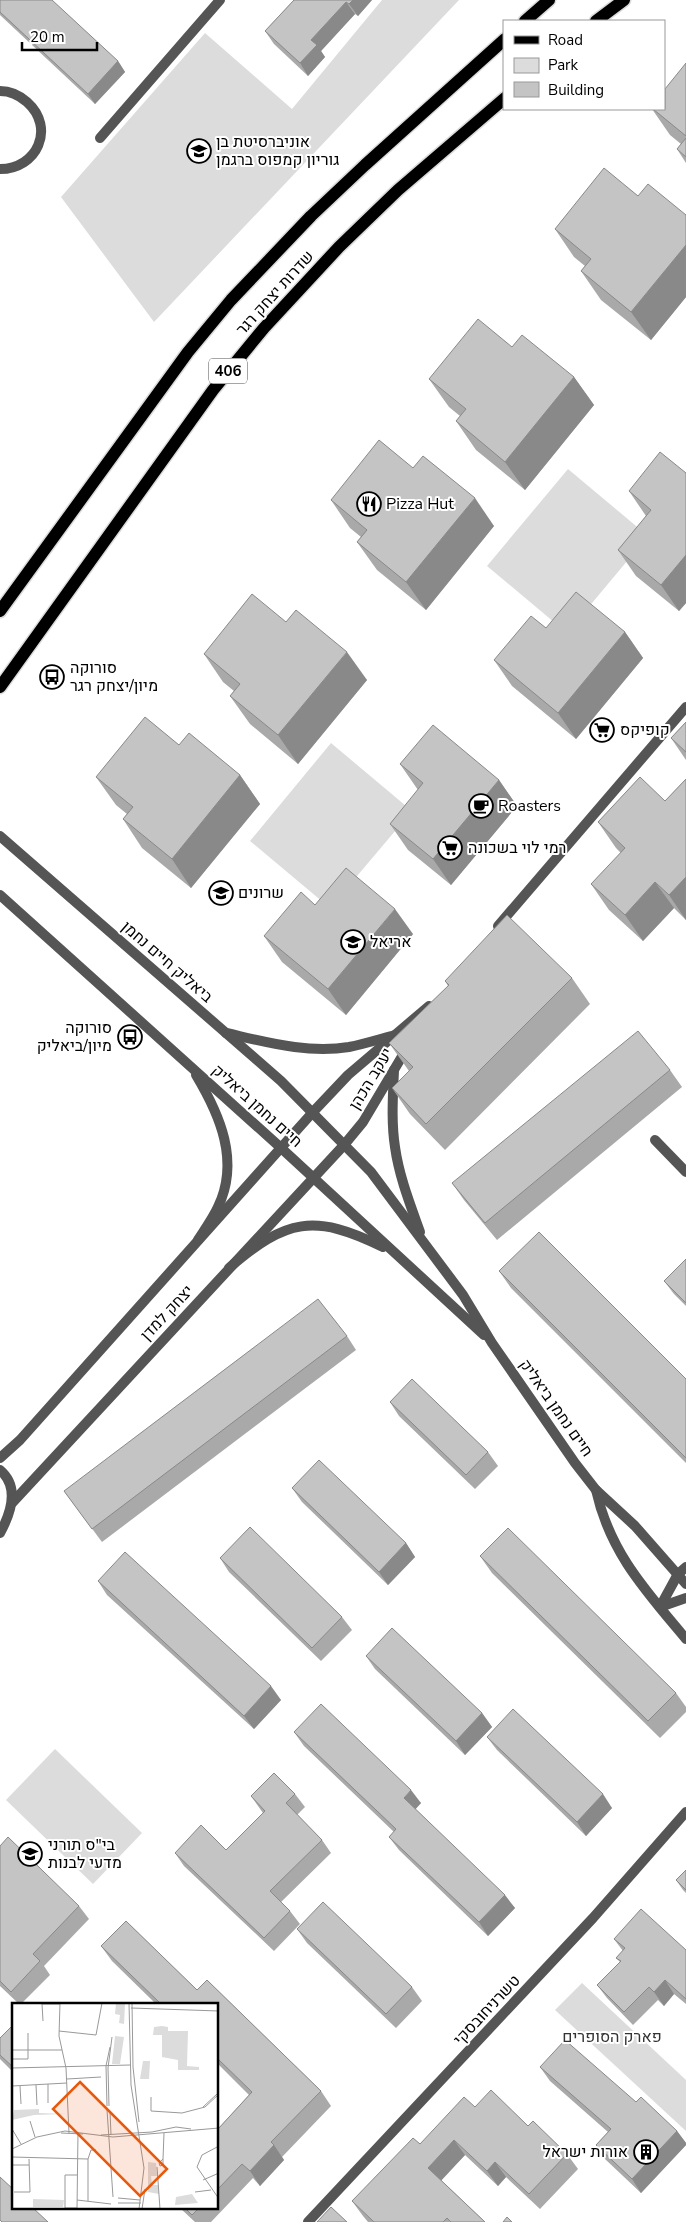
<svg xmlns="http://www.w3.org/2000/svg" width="686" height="2222" font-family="'Nunito Sans',Heebo,sans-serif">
	<rect width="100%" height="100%" fill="#fff"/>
	<g fill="#dcdcdc">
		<path d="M 382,0 L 459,0 L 154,322 L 61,197 L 205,33 L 292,109 Z"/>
		<path d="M 568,469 L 648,536 L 567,633 L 487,566 Z"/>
		<path d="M 331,743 L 412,811 L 330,908 L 250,841 Z"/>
		<path d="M 55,1749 L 142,1833 L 93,1884 L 6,1800 Z"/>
		<path d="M 582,1983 L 686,2080 L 686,2131 L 555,2010 Z"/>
	</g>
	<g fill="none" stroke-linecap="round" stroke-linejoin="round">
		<g stroke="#dbdbdb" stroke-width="15">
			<g id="primary">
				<path d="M 525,21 L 549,0"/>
				<path d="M 596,21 L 624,0"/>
				<path d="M 0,611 L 188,352 L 231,300 L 311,216 L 365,165 L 505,39"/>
				<path d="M 0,687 L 213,390 L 264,328 L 339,247 L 398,190 L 505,98"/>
			</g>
		</g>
		<g stroke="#555" stroke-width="10">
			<path d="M 0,91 C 11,91 19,95 27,102 C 56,128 37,169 0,169"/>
			<path d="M 100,138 L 220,0"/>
			<path d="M 498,926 L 686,707"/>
			<path d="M 655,1140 L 686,1172"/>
			<path d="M 0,1458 L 20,1440 L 313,1112 L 348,1075 L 429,1006"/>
			<path d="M 0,1470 C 20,1487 11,1513 0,1533"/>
			<path d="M 12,1503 L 344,1145 L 363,1122 L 407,1048"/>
		</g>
		<g stroke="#555" stroke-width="10">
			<path d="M 0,836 L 281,1081 L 371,1172 L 463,1295 L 492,1343 L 575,1463 L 596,1490 L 635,1526 L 686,1584"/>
			<path d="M 0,895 L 280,1147 L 484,1335"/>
			<path d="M 226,1033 C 266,1042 308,1054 349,1047 C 364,1044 380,1039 395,1035"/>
			<path d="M 394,1070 C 393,1095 391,1121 395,1147 C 399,1176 410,1204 420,1232"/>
			<path d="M 196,1075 C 220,1115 240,1161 218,1207 C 213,1218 205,1229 198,1240"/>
			<path d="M 229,1268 C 286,1219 314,1213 383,1247"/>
			<path d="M 596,1490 C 610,1553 646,1591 686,1639"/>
			<path d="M 660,1607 L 678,1574 L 686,1567"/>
			<path d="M 660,1607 L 686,1598"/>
			<path d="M 308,2222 L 593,1918 L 686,1812"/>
		</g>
		<use href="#primary" stroke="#000" stroke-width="12"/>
	</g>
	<g fill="#a9a9a9">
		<path d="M 0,0 L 118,61 L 125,72 L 95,104 L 0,15 Z"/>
		<path d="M 294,0 L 372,0 L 358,16 L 355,14 L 321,51 L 325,57 L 308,76 L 274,44 L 265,31 Z"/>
		<path d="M 686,63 L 686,163 L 677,149 L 681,144 L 670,135 L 652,109 L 665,109 Z"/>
		<path d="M 638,196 L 686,215 L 686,297 L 651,340 L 601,300 L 581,271 L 585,266 L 574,257 L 555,229 Z"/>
		<path d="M 512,347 L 574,377 L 594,405 L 525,490 L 476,450 L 456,421 L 460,416 L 449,407 L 429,379 Z"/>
		<path d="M 413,468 L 494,526 L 426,610 L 377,570 L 357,542 L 361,537 L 350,528 L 331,500 Z"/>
		<path d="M 686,473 L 686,603 L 679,611 L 636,576 L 618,550 L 646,516 L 629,491 Z"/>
		<path d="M 286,622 L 367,680 L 298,764 L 250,724 L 230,696 L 234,691 L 223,682 L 204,654 Z"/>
		<path d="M 546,628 L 625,632 L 643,658 L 576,739 L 512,686 L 494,660 Z"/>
		<path d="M 686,722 L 686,760 L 671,738 Z"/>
		<path d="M 179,745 L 240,775 L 260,804 L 191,888 L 142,848 L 123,819 L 127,814 L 116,805 L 96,777 Z"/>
		<path d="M 400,764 L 499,780 L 517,806 L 451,885 L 408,850 L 390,824 L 418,790 Z"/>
		<path d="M 686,779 L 686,920 L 674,908 L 643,941 L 609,910 L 591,884 L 621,853 L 616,848 L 598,822 L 665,801 Z"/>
		<path d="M 315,905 L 413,934 L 346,1015 L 282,962 L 264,936 Z"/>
		<path d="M 572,978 L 590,1004 L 445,1150 L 410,1114 L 392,1088 L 409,1071 L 389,1043 L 448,986 L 445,981 Z"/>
		<path d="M 670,1070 L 682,1087 L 497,1240 L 464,1200 L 452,1183 Z"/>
		<path d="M 686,1259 L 686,1306 L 674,1294 L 664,1281 Z"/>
		<path d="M 499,1271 L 686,1379 L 686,1463 L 511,1288 Z"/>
		<path d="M 347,1336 L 356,1350 L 102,1542 L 64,1491 Z"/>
		<path d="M 390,1402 L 488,1452 L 498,1466 L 475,1489 L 399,1416 Z"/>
		<path d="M 292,1488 L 406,1543 L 415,1557 L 388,1585 L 302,1502 Z"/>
		<path d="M 480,1556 L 676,1693 L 686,1707 L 686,1712 L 660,1738 L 492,1573 Z"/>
		<path d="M 220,1558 L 342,1617 L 352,1630 L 321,1661 L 229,1572 Z"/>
		<path d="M 98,1581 L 281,1700 L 254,1729 L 107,1595 Z"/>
		<path d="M 366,1656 L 482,1713 L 492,1727 L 465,1755 L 375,1669 Z"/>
		<path d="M 294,1732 L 421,1803 L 415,1809 L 515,1908 L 488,1936 L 399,1850 L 389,1837 L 394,1832 L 304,1746 Z"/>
		<path d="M 487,1737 L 612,1808 L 586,1836 L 497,1750 Z"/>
		<path d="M 295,1794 L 305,1807 L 297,1815 L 322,1840 L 331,1853 L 281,1902 L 290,1911 L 300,1924 L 274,1951 L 184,1866 L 175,1853 L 226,1850 L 263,1813 L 251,1796 Z"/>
		<path d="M 0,1846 L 79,1906 L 89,1919 L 44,1966 L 50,1975 L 21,2004 L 19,2004 L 0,1986 Z"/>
		<path d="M 686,1870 L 686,1893 L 683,1890 L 676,1880 Z"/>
		<path d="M 126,1921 L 197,1990 L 207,1980 L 321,2091 L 331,2106 L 282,2157 L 284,2160 L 260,2186 L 253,2178 L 211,2222 L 195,2222 L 180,2208 L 218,2208 L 218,2129 L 249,2095 L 218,2064 L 218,2004 L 156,2004 L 112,1961 L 101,1946 Z"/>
		<path d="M 297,1929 L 412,1987 L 422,2001 L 396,2028 L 307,1943 Z"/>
		<path d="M 614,1939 L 686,1950 L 686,2004 L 674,1994 L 664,2006 L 658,2000 L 633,2025 L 607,1998 L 597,1985 L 620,1962 L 616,1958 L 623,1951 Z"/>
		<path d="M 14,2024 L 14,2073 L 0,2059 L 0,2038 Z"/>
		<path d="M 540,2067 L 636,2102 L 677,2131 L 686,2143 L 686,2145 L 641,2193 L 605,2159 L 596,2145 L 608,2132 L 550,2081 Z"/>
		<path d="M 475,2107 L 528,2126 L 567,2154 L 578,2169 L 540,2209 L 506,2177 L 498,2186 L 465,2155 L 441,2180 L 485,2222 L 368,2222 L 363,2216 L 352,2201 L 420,2144 Z"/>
	</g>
	<g fill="#898989">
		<path d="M 353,0 L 372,0 L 358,16 L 349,4 Z"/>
		<path d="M 346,2 L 355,14 L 321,51 L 325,57 L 308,76 L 300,63 L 311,40 Z"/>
		<path d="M 118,61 L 125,72 L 95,104 L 88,94 Z"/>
		<path d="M 686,245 L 686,297 L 651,340 L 631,312 Z"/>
		<path d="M 574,377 L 594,405 L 525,490 L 505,462 Z"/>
		<path d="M 475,498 L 494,526 L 426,610 L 406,582 Z"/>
		<path d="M 686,555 L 686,603 L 679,611 L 661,585 Z"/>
		<path d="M 625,632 L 643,658 L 576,739 L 558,713 Z"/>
		<path d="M 347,652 L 367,680 L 298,764 L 278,735 Z"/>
		<path d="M 240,775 L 260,804 L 191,888 L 172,859 Z"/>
		<path d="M 499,780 L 517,806 L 451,885 L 433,859 Z"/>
		<path d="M 686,877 L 686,920 L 669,895 Z"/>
		<path d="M 655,882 L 674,908 L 643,941 L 625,915 Z"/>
		<path d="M 395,909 L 413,934 L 346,1015 L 328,989 Z"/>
		<path d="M 406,1543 L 415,1557 L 388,1585 L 379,1572 Z"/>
		<path d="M 271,1686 L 281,1700 L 254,1729 L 244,1716 Z"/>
		<path d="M 482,1713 L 492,1727 L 465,1755 L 456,1741 Z"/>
		<path d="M 411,1790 L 421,1803 L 413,1812 L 404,1798 Z"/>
		<path d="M 603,1794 L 612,1808 L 586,1836 L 577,1822 Z"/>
		<path d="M 505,1895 L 515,1908 L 488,1936 L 479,1922 Z"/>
		<path d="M 665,1980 L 674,1994 L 664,2006 L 654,1992 Z"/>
		<path d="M 677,2131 L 686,2143 L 686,2145 L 641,2193 L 632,2179 Z"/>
		<path d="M 454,2140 L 465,2155 L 439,2183 L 428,2168 Z"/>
		<path d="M 274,2145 L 284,2160 L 260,2186 L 250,2171 Z"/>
		<path d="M 495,2162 L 506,2177 L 498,2186 L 487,2171 Z"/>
	</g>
	<g fill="#c4c4c4" stroke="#898989">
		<path d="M 0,0 L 52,0 L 118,61 L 88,94 L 0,12 Z"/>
		<path d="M 294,0 L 353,0 L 349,4 L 346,2 L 311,40 L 317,45 L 300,63 L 265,31 Z"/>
		<path d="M 686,63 L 686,136 L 653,109 L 665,109 L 665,89 Z"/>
		<path d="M 686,138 L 686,157 L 677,149 Z"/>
		<path d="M 604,168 L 638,196 L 648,184 L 686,215 L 686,245 L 631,312 L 581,271 L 591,259 L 555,229 Z"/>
		<path d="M 478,319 L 512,347 L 522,335 L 574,377 L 505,462 L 456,421 L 466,409 L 429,379 Z"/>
		<path d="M 379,440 L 413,468 L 423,456 L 475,498 L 406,582 L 357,542 L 367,530 L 331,500 Z"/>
		<path d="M 660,452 L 686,473 L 686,555 L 661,585 L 618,550 L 651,510 L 629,491 Z"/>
		<path d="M 576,592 L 625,632 L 558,713 L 494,660 L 531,616 L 546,628 Z"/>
		<path d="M 252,594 L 286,622 L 296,610 L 347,652 L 278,735 L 230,696 L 240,684 L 204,654 Z"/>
		<path d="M 145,717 L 179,745 L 189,733 L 240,775 L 172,859 L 123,819 L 133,807 L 96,777 Z"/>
		<path d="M 686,722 L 686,752 L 671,738 Z"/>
		<path d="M 433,725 L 499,780 L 433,859 L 390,824 L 423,783 L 400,764 Z"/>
		<path d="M 640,777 L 665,801 L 686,779 L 686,877 L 669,895 L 655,882 L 625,915 L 591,884 L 625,848 L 598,822 Z"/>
		<path d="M 346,868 L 395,909 L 328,989 L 264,936 L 301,892 L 315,905 Z"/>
		<path d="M 507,915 L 572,978 L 426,1124 L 392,1088 L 413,1067 L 389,1043 L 449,985 L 445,981 Z"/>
		<path d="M 638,1031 L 670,1070 L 485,1223 L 452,1183 Z"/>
		<path d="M 539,1232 L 686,1379 L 686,1458 L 499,1271 Z"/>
		<path d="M 686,1259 L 686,1303 L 664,1281 Z"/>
		<path d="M 318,1299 L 347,1336 L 92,1529 L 64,1491 Z"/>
		<path d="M 412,1379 L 488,1452 L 466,1475 L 390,1402 Z"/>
		<path d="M 319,1460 L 406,1543 L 379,1572 L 292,1488 Z"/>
		<path d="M 250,1527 L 342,1617 L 312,1648 L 220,1558 Z"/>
		<path d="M 508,1528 L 676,1693 L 648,1721 L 480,1556 Z"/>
		<path d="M 125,1552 L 271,1686 L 244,1716 L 98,1581 Z"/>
		<path d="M 392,1628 L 482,1713 L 456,1741 L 366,1656 Z"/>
		<path d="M 321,1704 L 411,1790 L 404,1798 L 505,1895 L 479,1922 L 389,1837 L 396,1829 L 294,1732 Z"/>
		<path d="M 513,1709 L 603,1794 L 577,1822 L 487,1737 Z"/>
		<path d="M 274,1773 L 295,1794 L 286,1803 L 322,1840 L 270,1891 L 290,1911 L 264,1938 L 175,1853 L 201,1825 L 226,1850 L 265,1811 L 251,1796 Z"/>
		<path d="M 8,1837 L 79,1906 L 33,1954 L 40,1961 L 11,1992 L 0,1981 L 0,1846 Z"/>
		<path d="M 686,1870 L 686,1890 L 676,1880 Z"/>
		<path d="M 323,1902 L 412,1987 L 386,2014 L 297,1929 Z"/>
		<path d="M 641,1909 L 686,1950 L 686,1999 L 665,1980 L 654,1992 L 649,1987 L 624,2012 L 597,1985 L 621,1961 L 616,1958 L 625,1948 L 614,1939 Z"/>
		<path d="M 126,1921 L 197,1990 L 207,1980 L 321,2091 L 271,2142 L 274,2145 L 250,2171 L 242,2164 L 218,2189 L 218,2129 L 252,2092 L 218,2059 L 218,2004 L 161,2004 L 101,1946 Z"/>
		<path d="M 14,2024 L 14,2068 L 0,2055 L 0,2038 Z"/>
		<path d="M 565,2040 L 636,2102 L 641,2097 L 677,2131 L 632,2179 L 596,2145 L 611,2129 L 540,2067 Z"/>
		<path d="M 491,2090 L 528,2126 L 533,2121 L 567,2154 L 529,2194 L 495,2162 L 487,2171 L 454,2140 L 428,2168 L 485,2222 L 451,2222 L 447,2218 L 443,2222 L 374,2222 L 352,2201 L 413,2138 L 420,2144 L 464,2097 L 475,2107 Z"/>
		<path d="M 0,2177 L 14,2190 L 14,2208 L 33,2208 L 48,2222 L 2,2222 L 0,2220 Z"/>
		<path d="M 331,2207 L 347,2222 L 317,2222 Z"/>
		<path d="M 185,2208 L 199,2208 L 192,2215 Z"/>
		<path d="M 507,2217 L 512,2222 L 503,2222 Z"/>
	</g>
	<defs>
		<g id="university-ring" transform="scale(1.25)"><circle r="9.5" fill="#fff" stroke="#000" stroke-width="1.5"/><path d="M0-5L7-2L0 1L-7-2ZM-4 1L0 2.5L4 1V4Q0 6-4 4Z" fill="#000"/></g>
		<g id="restaurant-ring" transform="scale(1.25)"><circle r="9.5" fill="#fff" stroke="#000" stroke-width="1.5"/><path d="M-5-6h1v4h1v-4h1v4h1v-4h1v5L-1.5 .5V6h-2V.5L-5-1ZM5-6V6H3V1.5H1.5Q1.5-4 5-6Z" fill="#000"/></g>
		<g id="bus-ring" transform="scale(1.25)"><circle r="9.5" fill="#fff" stroke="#000" stroke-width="1.5"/><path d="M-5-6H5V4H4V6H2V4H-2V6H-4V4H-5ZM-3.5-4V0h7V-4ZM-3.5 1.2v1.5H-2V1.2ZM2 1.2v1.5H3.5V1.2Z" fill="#000"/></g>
		<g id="supermarket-ring" transform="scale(1.25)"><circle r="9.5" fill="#fff" stroke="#000" stroke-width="1.5"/><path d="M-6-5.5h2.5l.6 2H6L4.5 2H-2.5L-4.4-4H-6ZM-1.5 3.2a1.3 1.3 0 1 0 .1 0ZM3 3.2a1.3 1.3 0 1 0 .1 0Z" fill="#000"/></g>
		<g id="cafe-ring" transform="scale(1.25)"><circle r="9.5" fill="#fff" stroke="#000" stroke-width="1.5"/><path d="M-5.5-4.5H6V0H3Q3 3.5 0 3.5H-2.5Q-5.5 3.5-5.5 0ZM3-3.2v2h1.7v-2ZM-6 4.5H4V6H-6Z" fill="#000"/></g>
		<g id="school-ring" transform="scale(1.25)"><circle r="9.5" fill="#fff" stroke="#000" stroke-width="1.5"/><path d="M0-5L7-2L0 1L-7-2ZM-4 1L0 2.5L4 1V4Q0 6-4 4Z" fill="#000"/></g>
		<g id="building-ring" transform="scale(1.25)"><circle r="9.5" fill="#fff" stroke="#000" stroke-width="1.5"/><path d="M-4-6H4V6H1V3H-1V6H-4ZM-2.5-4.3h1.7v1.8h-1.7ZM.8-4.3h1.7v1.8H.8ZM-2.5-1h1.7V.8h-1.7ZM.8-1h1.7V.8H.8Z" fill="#000"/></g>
	</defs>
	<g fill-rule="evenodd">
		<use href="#university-ring" x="199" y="151"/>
		<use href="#restaurant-ring" x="369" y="504"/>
		<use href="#bus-ring" x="52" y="677"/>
		<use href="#supermarket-ring" x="602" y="730"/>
		<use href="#cafe-ring" x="481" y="806"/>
		<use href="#supermarket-ring" x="450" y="848"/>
		<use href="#school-ring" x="221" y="893"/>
		<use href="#school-ring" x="353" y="942"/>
		<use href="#bus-ring" x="130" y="1037"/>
		<use href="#school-ring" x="30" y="1854"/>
		<use href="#building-ring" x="646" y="2152"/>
	</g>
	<g text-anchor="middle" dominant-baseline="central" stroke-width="4" stroke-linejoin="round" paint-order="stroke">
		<rect fill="#fff" stroke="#4c4c4c" stroke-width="1" x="209" y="358.5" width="38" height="25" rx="4"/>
		<g font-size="15" font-weight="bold" fill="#000">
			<text x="228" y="371">406</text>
		</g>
		<g font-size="16" fill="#000" stroke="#fff" text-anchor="start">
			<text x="216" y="142">אוניברסיטת בן<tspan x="216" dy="18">גוריון קמפוס ברגמן</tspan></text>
			<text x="386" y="504">Pizza Hut</text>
			<text x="70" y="668">סורוקה<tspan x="70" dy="18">מיון/יצחק רגר</tspan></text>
			<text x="620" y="730">קופיקס</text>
			<text x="498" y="806">Roasters</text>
			<text x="468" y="848">רמי לוי בשכונה</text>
			<text x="238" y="893">שרונים</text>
			<text x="370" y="942">אריאל</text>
			<text x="112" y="1028" text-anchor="end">סורוקה<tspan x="112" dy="18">מיון/ביאליק</tspan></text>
			<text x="48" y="1845">בי"ס תורני<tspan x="48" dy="18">מדעי לבנות</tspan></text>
			<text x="628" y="2152" text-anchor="end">אורות ישראל</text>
		</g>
		<g font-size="16" fill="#000" stroke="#fff">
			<text transform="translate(275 293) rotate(-48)">שדרות יצחק רגר</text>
			<text transform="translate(167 962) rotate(41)">ביאליק חיים נחמן</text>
			<text transform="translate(371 1079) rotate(-59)">יעקב הכהן</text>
			<text transform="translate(257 1106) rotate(42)">חיים נחמן ביאליק</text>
			<text transform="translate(167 1313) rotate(-47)">יצחק למדן</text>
			<text transform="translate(556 1408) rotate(55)">חיים נחמן ביאליק</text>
			<text transform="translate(487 2010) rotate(-47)">טשרניחובסקי</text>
		</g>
		<g font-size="16" fill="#333" stroke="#fff">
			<text x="612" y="2037">פארק הסופרים</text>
		</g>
	</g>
	<g transform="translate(12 2003)">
		<rect width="206" height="206" fill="#fff"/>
		<path d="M 104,0 L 113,1 L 112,21 L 107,20 L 108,12 L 103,11 ZM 150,23 L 156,24 L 156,28 L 176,28 L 175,63 L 187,64 L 187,67 L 166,67 L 166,57 L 150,54 L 150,32 L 141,32 L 142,24 ZM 103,33 L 112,34 L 108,61 L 100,61 ZM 131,58 L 138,58 L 137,76 L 128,76 ZM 27,106 L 27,110 L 54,111 L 22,112 L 0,117 L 2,107 ZM 136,159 L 144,160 L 145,173 L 139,173 L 140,182 L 146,182 L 147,191 L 136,189 ZM 180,191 L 186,200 L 163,202 L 164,194 ZM 21,196 L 52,197 L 51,204 L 21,204 Z" fill="#dcdcdc"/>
		<path fill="none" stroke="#999" stroke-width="1" d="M 48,0 L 47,33 L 54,65 L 57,130M 117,0 L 119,82 L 132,165 L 127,206M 120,0 L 121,64 L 127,119M 119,5 L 207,8M 31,18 L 30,1 L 48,1M 47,28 L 84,32 L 90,0M 0,47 L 50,47M 0,56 L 16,56 L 16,30M 0,65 L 118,62M 55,76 L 89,74M 24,82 L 25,102M 0,83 L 55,80M 8,83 L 9,101M 139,94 L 139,108 L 170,110 L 193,104 L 207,91M 36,100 L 36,81M 95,103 L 94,63 L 98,44M 97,103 L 96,65 L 100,34M 191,104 L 205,91M 95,107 L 101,194M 98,108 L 99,132M 18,118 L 23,134M 0,126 L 9,141M 49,130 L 71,131M 89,132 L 140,129 L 164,124 L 179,126M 207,143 L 190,152 L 185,164 L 207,196M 0,146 L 25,134 L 53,128 L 101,134 L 207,125M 0,154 L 76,156M 151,156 L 152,130M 151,156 L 151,162 L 148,163 L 147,160 ZM 0,162 L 17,162M 145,164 L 148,206M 65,172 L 53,172 L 53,205 L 65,205M 191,177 L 207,170M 2,189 L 18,189 L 17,156M 183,189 L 199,187M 106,195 L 128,197M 65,197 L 99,201M 76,198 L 76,156 L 79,147 L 84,147M 106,200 L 129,200M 65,206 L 66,129M 130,206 L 133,186"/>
		<path fill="#e8590c" fill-opacity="0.15" stroke="#e8590c" stroke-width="2.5" d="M 68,79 L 155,166 L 128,193 L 41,106 Z"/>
		<rect width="206" height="206" fill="none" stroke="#000" stroke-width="2.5"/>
	</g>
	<rect x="503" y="20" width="162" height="90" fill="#ffffff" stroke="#999999"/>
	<rect x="514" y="36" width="25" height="8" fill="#000000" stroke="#999999"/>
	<text x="548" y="45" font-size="15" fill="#000000">Road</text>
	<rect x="514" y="58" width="25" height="15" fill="#dcdcdc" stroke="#999999"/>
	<text x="548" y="70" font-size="15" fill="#000000">Park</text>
	<rect x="514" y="82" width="25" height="15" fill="#c4c4c4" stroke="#999999"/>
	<text x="548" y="95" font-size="15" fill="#000000">Building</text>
	<path d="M22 42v8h75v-8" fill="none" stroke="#000000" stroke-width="2.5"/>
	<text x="30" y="42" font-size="15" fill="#000000" stroke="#ffffff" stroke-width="4" paint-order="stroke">20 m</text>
</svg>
